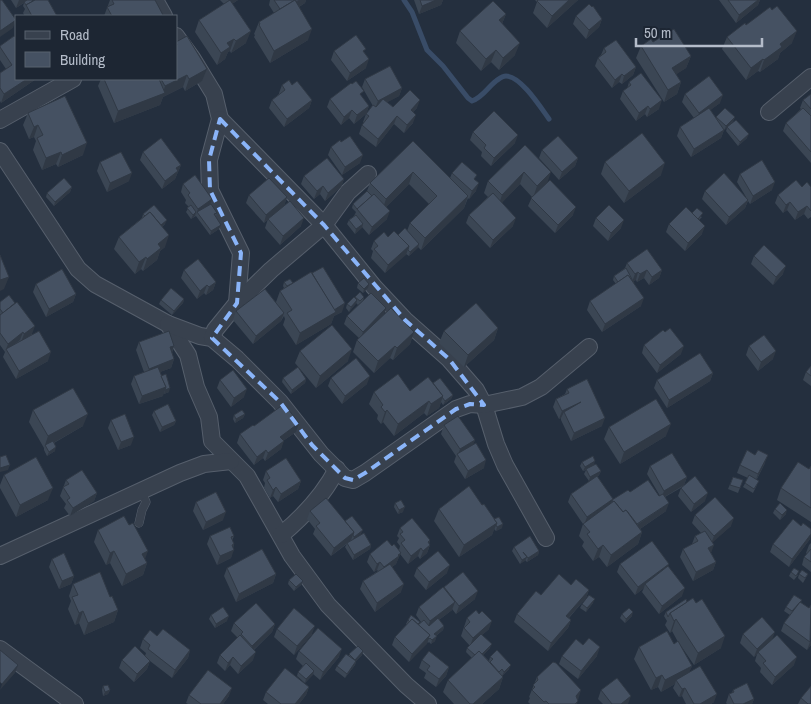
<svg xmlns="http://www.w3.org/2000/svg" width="811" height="704" font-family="'Archivo Narrow',sans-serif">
	<rect width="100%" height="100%" fill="#242f3e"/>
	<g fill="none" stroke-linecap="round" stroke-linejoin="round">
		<path stroke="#394c67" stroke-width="5" d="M 404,0 L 412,12 L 427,50 L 443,66 L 468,98 L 472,101 C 483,97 487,88 496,81 C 499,79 502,76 506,76 C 521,76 541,108 549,119"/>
		<g stroke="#565f6c" stroke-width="9">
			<path id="lane" d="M 139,523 L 142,510 L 146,502 L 141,490"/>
		</g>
		<g stroke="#565f6c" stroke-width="18">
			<g id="street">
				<path d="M 155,0 L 164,16"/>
				<path d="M 176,36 L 192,58 L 214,94 L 220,119 L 209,160 L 210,190 L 241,253 L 237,303"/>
				<path d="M 769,112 L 811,77"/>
				<path d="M 220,119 L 324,225 L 374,287 L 405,320 L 449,359 L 476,390 L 484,405 L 496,444 L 505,465 L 546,538"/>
				<path d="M 0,120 L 73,79"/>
				<path d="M 0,151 L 78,269 L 95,284 L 168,324 L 188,355 L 196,387 L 209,417 L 212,441 L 247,476 L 292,556 L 328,605 L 406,685 L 428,704"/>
				<path d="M 168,324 L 200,336 L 212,338 L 237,359 L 280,402 L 321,454 L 345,478 L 353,480 L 365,473 L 456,409 L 470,404 L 484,405 L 522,397 L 541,387 L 589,347"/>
				<path d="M 212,338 L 215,330 L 237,303 L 271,270 L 324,225 L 348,192 L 368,174"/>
				<path d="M 281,535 C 304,516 323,496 337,469"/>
				<path d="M 0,556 L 180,473 L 204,464 L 231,461"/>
				<path d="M 0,649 L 75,704"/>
			</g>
		</g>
		<use href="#lane" stroke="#38414e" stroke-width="8"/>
		<use href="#street" stroke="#38414e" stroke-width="16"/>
	</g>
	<g fill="#3b4654">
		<path d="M 11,0 L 32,0 L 57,16 L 25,16 L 23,13 L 25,9 L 23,6 L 24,3 L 16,8 Z"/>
		<path d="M 110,0 L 155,0 L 163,16 L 104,16 Z"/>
		<path d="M 220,0 L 238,0 L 232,4 L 246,43 L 231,53 L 230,51 L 228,52 L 225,59 L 217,65 L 195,32 L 199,20 L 224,4 Z"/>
		<path d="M 270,0 L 306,0 L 305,3 L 299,7 L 308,40 L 270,63 L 254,37 L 255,35 L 254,34 L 259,22 L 274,13 L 269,5 Z"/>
		<path d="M 414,0 L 443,0 L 441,5 L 419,14 Z"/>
		<path d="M 535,0 L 578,0 L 547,28 L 533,13 L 537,2 Z"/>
		<path d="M 719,0 L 760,0 L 758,5 L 736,23 Z"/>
		<path d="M 772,10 L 792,43 L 780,53 L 778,59 L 760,72 L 758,71 L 746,80 L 722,49 L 727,37 Z"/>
		<path d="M 506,14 L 502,24 L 515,55 L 499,70 L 491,62 L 481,71 L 456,43 L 460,31 Z"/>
		<path d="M 576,16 L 602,19 L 599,27 L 586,39 L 573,24 Z"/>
		<path d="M 14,36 L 16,79 L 36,79 L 1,103 L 0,101 L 0,73 L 6,69 L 0,60 L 0,46 Z"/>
		<path d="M 176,42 L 207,69 L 202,81 L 185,91 L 183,87 L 163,97 L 160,105 L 114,123 L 98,86 L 101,79 L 176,79 Z"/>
		<path d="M 653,42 L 691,56 L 686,68 L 676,74 L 681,82 L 677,94 L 664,102 L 636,58 L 641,46 Z"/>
		<path d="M 604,48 L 636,67 L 633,75 L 622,84 L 619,82 L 612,88 L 595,66 L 598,58 L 601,55 Z"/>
		<path d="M 334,51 L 364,54 L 366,68 L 347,81 L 331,60 Z"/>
		<path d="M 365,79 L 402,88 L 399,96 L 387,102 L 393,107 L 417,108 L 413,112 L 413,123 L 404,133 L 394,124 L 376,147 L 359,134 L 362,125 L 364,122 L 363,122 L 366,114 L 373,106 L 362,87 Z"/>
		<path d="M 629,82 L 659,109 L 647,117 L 645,114 L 636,121 L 620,99 L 623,91 L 627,89 Z"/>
		<path d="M 352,84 L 369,106 L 366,114 L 354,124 L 349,118 L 341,125 L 327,107 L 330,99 Z"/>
		<path d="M 282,85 L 292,85 L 312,100 L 309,108 L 284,127 L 269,108 L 272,100 L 279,94 L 279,93 Z"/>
		<path d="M 685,94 L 720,103 L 710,110 L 716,118 L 716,117 L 735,117 L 733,121 L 730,125 L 747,138 L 738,146 L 726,131 L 727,128 L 724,130 L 721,138 L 691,157 L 677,136 L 680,127 L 694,118 L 682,102 Z"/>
		<path d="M 811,94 L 811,163 L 783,131 L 786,123 L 801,109 L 800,108 L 803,100 Z"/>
		<path d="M 28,113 L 83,155 L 58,167 L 56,164 L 42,170 L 33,150 L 36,141 L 34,137 L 29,139 L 23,125 Z"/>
		<path d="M 473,132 L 515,143 L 491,166 L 481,156 L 482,152 L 470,140 Z"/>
		<path d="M 413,141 L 450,178 L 452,173 L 475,180 L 476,191 L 469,199 L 468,198 L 464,208 L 421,250 L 418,247 L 409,256 L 406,254 L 385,273 L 371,258 L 373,251 L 371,249 L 374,241 L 388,237 L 398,235 L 407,231 L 410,223 L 429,204 L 409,184 L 386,207 L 387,219 L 369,235 L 362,227 L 355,234 L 347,224 L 349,220 L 354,216 L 356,212 L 352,208 L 353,204 L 367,191 L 370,183 Z"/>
		<path d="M 525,145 L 547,182 L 573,215 L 555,233 L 528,206 L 532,197 L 520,184 L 502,202 L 513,226 L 490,248 L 466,223 L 469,215 L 488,197 L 484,193 L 488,181 Z"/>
		<path d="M 331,147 L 360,163 L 342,175 L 328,155 Z"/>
		<path d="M 542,150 L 578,158 L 575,166 L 559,180 L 539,158 Z"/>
		<path d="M 143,152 L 181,165 L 175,179 L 162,189 L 140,160 Z"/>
		<path d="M 100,162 L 129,181 L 107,192 L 97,171 Z"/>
		<path d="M 605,162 L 661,175 L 624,203 L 601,174 Z"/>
		<path d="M 740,174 L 772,190 L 750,204 L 748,201 L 745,208 L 726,225 L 702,199 L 705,191 L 746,197 L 737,182 Z"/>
		<path d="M 304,176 L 344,179 L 341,187 L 325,201 L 320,194 L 314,199 L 301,184 Z"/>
		<path d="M 183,184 L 210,205 L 217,213 L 216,217 L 221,225 L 219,229 L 210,235 L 196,216 L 191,219 L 186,212 L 189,207 L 185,203 L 186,200 L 181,192 Z"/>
		<path d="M 72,187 L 70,192 L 54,206 L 46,197 L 47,193 Z"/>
		<path d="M 802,187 L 811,187 L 811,217 L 808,219 L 804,214 L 795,220 L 787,210 L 783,213 L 775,203 L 778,195 Z"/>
		<path d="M 249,195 L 287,197 L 284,206 L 264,223 L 246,203 Z"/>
		<path d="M 692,213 L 702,217 L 699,220 L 702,234 L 685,251 L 666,232 L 669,224 Z"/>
		<path d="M 143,214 L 165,224 L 162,227 L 165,247 L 160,251 L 157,260 L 143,271 L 141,269 L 135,274 L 114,249 L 119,237 L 142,218 Z"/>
		<path d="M 596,218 L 621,228 L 608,241 L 593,226 Z"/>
		<path d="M 268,219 L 301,226 L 280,245 L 265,228 Z"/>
		<path d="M 754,256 L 783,274 L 773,285 L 751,264 Z"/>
		<path d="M 627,263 L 662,270 L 659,278 L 649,285 L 644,278 L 637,282 L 636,280 L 633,281 L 641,306 L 602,332 L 587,310 L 590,301 L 616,284 L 613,280 L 614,276 L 625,268 Z"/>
		<path d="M 184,270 L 216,282 L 213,290 L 206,295 L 204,293 L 197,299 L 181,278 Z"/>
		<path d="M 284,282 L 293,283 L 342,312 L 334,316 L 331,324 L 296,345 L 283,325 L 285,319 L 284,316 L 281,321 L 253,344 L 233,320 L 236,311 L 276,302 L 280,291 L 284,288 L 283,286 Z"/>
		<path d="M 358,283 L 368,288 L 363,293 L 357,288 Z"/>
		<path d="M 36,284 L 76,294 L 73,302 L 46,317 L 33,292 Z"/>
		<path d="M 355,297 L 364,297 L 363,301 L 358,305 L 356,303 L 349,312 L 346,308 L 347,304 Z"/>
		<path d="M 184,299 L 183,303 L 172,315 L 159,304 L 161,300 Z"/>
		<path d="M 0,302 L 32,334 L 48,361 L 16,379 L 3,357 L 5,352 L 0,345 Z"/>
		<path d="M 384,314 L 414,332 L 410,344 L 393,360 L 390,358 L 374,373 L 353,352 L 357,340 L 359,338 L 344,324 L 347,316 Z"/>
		<path d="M 498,328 L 494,340 L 464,367 L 439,343 L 444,331 Z"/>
		<path d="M 139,342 L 174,346 L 172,353 L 174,359 L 171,368 L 160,372 L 169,392 L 164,394 L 163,393 L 163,396 L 139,404 L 131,384 L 134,376 L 144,372 L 136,350 Z"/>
		<path d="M 644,345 L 681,354 L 657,373 L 642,353 Z"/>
		<path d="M 749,346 L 773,359 L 758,371 L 746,355 Z"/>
		<path d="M 300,351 L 348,361 L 316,388 L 295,363 Z"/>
		<path d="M 811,366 L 811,386 L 803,380 L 806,372 Z"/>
		<path d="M 713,373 L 710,381 L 667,408 L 654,388 L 657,380 Z"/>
		<path d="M 283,378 L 306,379 L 305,383 L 291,394 L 282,382 Z"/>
		<path d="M 331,378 L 367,384 L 342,404 L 328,386 Z"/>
		<path d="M 220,380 L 244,397 L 231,407 L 217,388 Z"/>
		<path d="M 433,383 L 453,395 L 451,399 L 443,405 L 441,402 L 439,408 L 427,416 L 424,413 L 394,436 L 383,422 L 381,424 L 377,419 L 378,415 L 369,404 L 374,392 L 410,391 Z"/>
		<path d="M 567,389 L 602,426 L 571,441 L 561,420 L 561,418 L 559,419 L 553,407 L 556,399 L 565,394 Z"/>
		<path d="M 33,410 L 83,426 L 54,443 L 55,451 L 47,456 L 44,450 L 44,448 L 29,422 Z"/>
		<path d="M 154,411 L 176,421 L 174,425 L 160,432 L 152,415 Z"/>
		<path d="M 245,414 L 243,418 L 235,423 L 233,419 L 234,415 Z"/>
		<path d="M 111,420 L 131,445 L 118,450 L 108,428 Z"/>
		<path d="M 299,423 L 296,432 L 283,441 L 281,449 L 265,461 L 263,458 L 254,465 L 237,443 L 240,434 L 254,426 Z"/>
		<path d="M 444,425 L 475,440 L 473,444 L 484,468 L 465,479 L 454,462 L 456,456 L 441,434 Z"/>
		<path d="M 609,427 L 666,436 L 620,464 L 604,439 Z"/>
		<path d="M 582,462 L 594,465 L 601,471 L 599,475 L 597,477 L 612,500 L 630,492 L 660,496 L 647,474 L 650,466 L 687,477 L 684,485 L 705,501 L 691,512 L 678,496 L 681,488 L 684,486 L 665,497 L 666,511 L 640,529 L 642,532 L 638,544 L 607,567 L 599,557 L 593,561 L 582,546 L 584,542 L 579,536 L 583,524 L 568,502 L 571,494 L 596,477 L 589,481 L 584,474 L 586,470 L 583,471 L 580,466 Z"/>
		<path d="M 765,463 L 757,479 L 757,485 L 753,493 L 743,487 L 748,478 L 737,473 L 740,465 Z"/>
		<path d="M 811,466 L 811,522 L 777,500 L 781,488 L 809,469 Z"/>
		<path d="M 266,471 L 301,481 L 298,489 L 278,502 L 273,496 L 270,498 L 264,488 L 265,483 L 263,480 Z"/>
		<path d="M 4,475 L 48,500 L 16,517 L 0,488 L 0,485 Z"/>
		<path d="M 733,477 L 743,480 L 738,493 L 728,489 Z"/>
		<path d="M 66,480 L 97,493 L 94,501 L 70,516 L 64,508 L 66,504 L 60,496 Z"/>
		<path d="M 196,502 L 223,520 L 203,530 L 193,511 Z"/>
		<path d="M 395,503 L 403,512 L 398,514 L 394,507 Z"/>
		<path d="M 482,505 L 502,528 L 496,531 L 494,529 L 492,535 L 459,557 L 434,521 L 439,509 Z"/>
		<path d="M 775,509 L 786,514 L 780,520 L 773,513 Z"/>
		<path d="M 310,511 L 345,521 L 361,534 L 357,537 L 371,545 L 370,549 L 353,560 L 345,547 L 347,544 L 331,556 L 313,534 L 315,529 L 307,519 Z"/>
		<path d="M 695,515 L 731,526 L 712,542 L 711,553 L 716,562 L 713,570 L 693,581 L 680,557 L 683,549 L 692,544 L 695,536 L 701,533 L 692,523 Z"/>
		<path d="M 801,526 L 810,539 L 789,567 L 770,552 L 773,544 Z"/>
		<path d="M 400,528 L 430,540 L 429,544 L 430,545 L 427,553 L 420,559 L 418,556 L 408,564 L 400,554 L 396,564 L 392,567 L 401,592 L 375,612 L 360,589 L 363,581 L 378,571 L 377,570 L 374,572 L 367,562 L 370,554 L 392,546 L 399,550 L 400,546 L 397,542 L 399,538 L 397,536 Z"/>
		<path d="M 98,530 L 145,559 L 147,563 L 143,575 L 122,586 L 110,563 L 106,565 L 94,542 Z"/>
		<path d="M 210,536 L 234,536 L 232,541 L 234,544 L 231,558 L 217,565 L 207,544 Z"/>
		<path d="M 811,543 L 811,572 L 802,565 L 804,557 L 807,554 L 806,553 L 809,545 Z"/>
		<path d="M 514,547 L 539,551 L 538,555 L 527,562 L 525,560 L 520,564 L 512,551 Z"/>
		<path d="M 52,559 L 74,576 L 71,584 L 59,589 L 49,567 Z"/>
		<path d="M 620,564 L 668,567 L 682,596 L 659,614 L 642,592 L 644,588 L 635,595 L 617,572 Z"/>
		<path d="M 227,568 L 276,574 L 273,583 L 236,602 L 224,576 Z"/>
		<path d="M 417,568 L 447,573 L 426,590 L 414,576 Z"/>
		<path d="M 791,572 L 798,575 L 794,580 L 789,576 Z"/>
		<path d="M 799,574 L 808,574 L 803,583 L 798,578 Z"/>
		<path d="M 289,580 L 303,581 L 301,585 L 294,591 L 288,584 Z"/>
		<path d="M 73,584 L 118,610 L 114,622 L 84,635 L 79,623 L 75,625 L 68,609 L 71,601 L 69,596 Z"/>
		<path d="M 571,585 L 589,590 L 586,598 L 569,618 L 571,620 L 568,628 L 548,651 L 514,622 L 517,614 L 541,595 Z"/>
		<path d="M 444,587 L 475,599 L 456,614 L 452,609 L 452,610 L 439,620 L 444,626 L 443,630 L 436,636 L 435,641 L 431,644 L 429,642 L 428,643 L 427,642 L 409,662 L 392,645 L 395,637 L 407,625 L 406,624 L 408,620 L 420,622 L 418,625 L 421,622 L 416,615 L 419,607 L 444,588 Z"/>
		<path d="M 686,599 L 721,648 L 694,665 L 679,643 L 692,666 L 689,672 L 714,702 L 711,704 L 686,704 L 682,696 L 679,697 L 673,688 L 675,684 L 661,692 L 658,687 L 651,690 L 634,659 L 639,647 L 674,644 L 678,642 L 672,631 L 670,633 L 665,625 L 667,621 L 664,616 L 666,612 Z"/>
		<path d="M 802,600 L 801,602 L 811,645 L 807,650 L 781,631 L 784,623 L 790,615 L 784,611 L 786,607 Z"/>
		<path d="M 593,603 L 586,612 L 580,608 L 582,604 Z"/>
		<path d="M 622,614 L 632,616 L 625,623 L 620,618 Z"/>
		<path d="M 211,615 L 227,621 L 215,628 L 209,619 Z"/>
		<path d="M 467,618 L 489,629 L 482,635 L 490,648 L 483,655 L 490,662 L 489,661 L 490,657 L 509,669 L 502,676 L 500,674 L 503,677 L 499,689 L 482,704 L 454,704 L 443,692 L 448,680 L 472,658 L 466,652 L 467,648 L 470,646 L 461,636 Z"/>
		<path d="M 234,623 L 275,624 L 272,632 L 254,650 L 253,660 L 238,674 L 230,665 L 225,671 L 217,663 L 220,655 L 238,638 L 231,631 Z"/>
		<path d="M 277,629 L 312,634 L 294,655 L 274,637 Z"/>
		<path d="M 743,634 L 772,639 L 794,665 L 772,685 L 760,672 L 761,668 L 755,661 L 757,654 L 754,657 L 740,643 Z"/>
		<path d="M 157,636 L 190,650 L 188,658 L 172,678 L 150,661 L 147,669 L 134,682 L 119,668 L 122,660 L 145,656 L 146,653 L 140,648 L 143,639 Z"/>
		<path d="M 299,651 L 339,657 L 320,680 L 313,674 L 305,683 L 297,676 L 298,672 L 303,666 L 296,659 Z"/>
		<path d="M 363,651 L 362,655 L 356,661 L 355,665 L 345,678 L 335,670 L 337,666 L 349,656 L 349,654 Z"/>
		<path d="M 562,656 L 597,656 L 578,679 L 559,664 Z"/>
		<path d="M 422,660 L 449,667 L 446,676 L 436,687 L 424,678 L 426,673 L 419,668 Z"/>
		<path d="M 537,677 L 577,700 L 577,704 L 530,704 L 528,702 L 530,698 L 529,697 Z"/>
		<path d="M 103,686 L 110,690 L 108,694 L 103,696 L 102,690 Z"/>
		<path d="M 309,687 L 306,695 L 299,704 L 268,704 L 263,700 L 266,692 Z"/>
		<path d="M 601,690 L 628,704 L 603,704 L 598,699 Z"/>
		<path d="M 733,690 L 754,699 L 752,704 L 727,704 L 726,703 L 729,694 L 732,693 Z"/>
		<path d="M 189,695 L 229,696 L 223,704 L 188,704 L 186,703 Z"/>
		<path d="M 801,698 L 811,704 L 798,704 Z"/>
	</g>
	<g fill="#303945">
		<path d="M 19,0 L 28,0 L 16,8 Z"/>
		<path d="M 229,0 L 238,0 L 226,8 Z"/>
		<path d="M 300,0 L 306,0 L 305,3 L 279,19 L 282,11 Z"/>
		<path d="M 436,0 L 443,0 L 441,5 L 419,14 L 422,6 Z"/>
		<path d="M 569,0 L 578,0 L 547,28 L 552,16 Z"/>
		<path d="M 758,0 L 760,0 L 758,5 L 736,23 L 739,15 Z"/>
		<path d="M 506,14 L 501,26 L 499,20 Z"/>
		<path d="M 602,19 L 599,27 L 586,39 L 589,30 Z"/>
		<path d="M 16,20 L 13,28 L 0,37 L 0,31 Z"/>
		<path d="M 312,29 L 308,40 L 270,63 L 274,51 Z"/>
		<path d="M 251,31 L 246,43 L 231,53 L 236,41 Z"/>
		<path d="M 797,31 L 792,43 L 780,53 L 778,59 L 760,72 L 764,60 L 780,44 Z"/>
		<path d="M 234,39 L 230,51 L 228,52 L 225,59 L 217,65 L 221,53 L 227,43 Z"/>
		<path d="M 520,43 L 515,55 L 499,70 L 503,58 Z"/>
		<path d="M 496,50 L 491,62 L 481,71 L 486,59 Z"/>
		<path d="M 691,56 L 686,68 L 668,80 L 672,68 Z"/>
		<path d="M 369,59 L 366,68 L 347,81 L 350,73 Z"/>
		<path d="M 763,59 L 758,71 L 746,80 L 751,68 Z"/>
		<path d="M 636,67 L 633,75 L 622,84 L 624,76 Z"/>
		<path d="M 207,69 L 202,81 L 185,91 L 189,79 Z"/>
		<path d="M 622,74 L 619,82 L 612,88 L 615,80 Z"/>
		<path d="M 187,75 L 183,87 L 163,97 L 160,105 L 114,123 L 118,111 L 163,93 L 165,86 Z"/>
		<path d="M 27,79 L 36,79 L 1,103 L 4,94 Z"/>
		<path d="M 681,82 L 677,94 L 664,102 L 668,90 Z"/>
		<path d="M 402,88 L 399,96 L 375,109 L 378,101 Z"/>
		<path d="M 723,95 L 720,103 L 696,121 L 699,113 Z"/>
		<path d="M 312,100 L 309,108 L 284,127 L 287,119 Z"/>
		<path d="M 420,100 L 417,108 L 408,118 L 411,110 Z"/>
		<path d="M 662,100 L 659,109 L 647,117 L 650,109 Z"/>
		<path d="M 369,106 L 366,114 L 354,124 L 357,115 Z"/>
		<path d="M 648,106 L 645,114 L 636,121 L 639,113 Z"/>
		<path d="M 352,110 L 349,118 L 341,125 L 344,117 Z"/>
		<path d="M 416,115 L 413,123 L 404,133 L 407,125 Z"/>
		<path d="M 397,116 L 394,124 L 376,147 L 378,139 Z"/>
		<path d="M 735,117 L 733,121 L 724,131 L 726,126 Z"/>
		<path d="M 38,125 L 34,137 L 29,139 L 34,127 Z"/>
		<path d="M 724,130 L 721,138 L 691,157 L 694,149 Z"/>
		<path d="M 749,134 L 747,138 L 738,146 L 740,142 Z"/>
		<path d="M 518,135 L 515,143 L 491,166 L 494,158 Z"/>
		<path d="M 87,143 L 83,155 L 58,167 L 62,155 Z"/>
		<path d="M 61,152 L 56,164 L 42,170 L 46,158 Z"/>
		<path d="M 363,155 L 360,163 L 342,175 L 345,167 Z"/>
		<path d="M 578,158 L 575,166 L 559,180 L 562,172 Z"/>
		<path d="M 665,163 L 661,175 L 624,203 L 629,191 Z"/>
		<path d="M 181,165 L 175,179 L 162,189 L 165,181 L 176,168 Z"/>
		<path d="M 413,172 L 409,184 L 382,211 L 386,199 Z"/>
		<path d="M 524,172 L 520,184 L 498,207 L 502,195 Z"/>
		<path d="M 551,172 L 547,184 L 533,198 L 537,186 Z"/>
		<path d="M 132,173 L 129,181 L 107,192 L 110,183 Z"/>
		<path d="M 344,179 L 341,187 L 325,201 L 328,193 Z"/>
		<path d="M 775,182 L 772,190 L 750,204 L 753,196 Z"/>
		<path d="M 479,183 L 476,191 L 469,199 L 472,191 Z"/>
		<path d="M 323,186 L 320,194 L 314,199 L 317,191 Z"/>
		<path d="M 72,187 L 70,192 L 54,206 L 55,202 Z"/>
		<path d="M 468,196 L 464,208 L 421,250 L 425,238 Z"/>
		<path d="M 287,197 L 284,206 L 264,223 L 266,215 Z"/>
		<path d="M 212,199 L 209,207 L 197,212 L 195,217 L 198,209 Z"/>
		<path d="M 748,200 L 745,208 L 726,225 L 729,217 Z"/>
		<path d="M 790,202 L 787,210 L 783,213 L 786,205 Z"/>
		<path d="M 807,206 L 804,214 L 795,220 L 798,212 Z"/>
		<path d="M 576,207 L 573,215 L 555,233 L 558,225 Z"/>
		<path d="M 390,211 L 387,219 L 369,235 L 372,227 Z"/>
		<path d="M 196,212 L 195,216 L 191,219 L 193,215 Z"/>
		<path d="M 304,218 L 301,226 L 280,245 L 283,236 Z"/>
		<path d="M 516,218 L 513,226 L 490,248 L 493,240 Z"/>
		<path d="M 167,220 L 165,224 L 154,233 L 156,229 Z"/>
		<path d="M 624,220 L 621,228 L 608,241 L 611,233 Z"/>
		<path d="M 363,224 L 362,228 L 355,234 L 356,229 Z"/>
		<path d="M 221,225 L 219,229 L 210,235 L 211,231 Z"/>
		<path d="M 705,226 L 702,234 L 685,251 L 688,243 Z"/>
		<path d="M 169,235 L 165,247 L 160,251 L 157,260 L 143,271 L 147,259 L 158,244 Z"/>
		<path d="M 419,244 L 418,248 L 409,256 L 410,252 Z"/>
		<path d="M 409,246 L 406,255 L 385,273 L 388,265 Z"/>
		<path d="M 146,257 L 141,269 L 135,274 L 139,262 Z"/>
		<path d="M 786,266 L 783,274 L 773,285 L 776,277 Z"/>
		<path d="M 647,270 L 644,278 L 637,282 L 640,274 Z"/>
		<path d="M 662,270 L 659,278 L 649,285 L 652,277 Z"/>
		<path d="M 638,272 L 636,280 L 632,282 L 635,274 Z"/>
		<path d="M 9,277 L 4,289 L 0,291 L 0,280 Z"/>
		<path d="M 216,282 L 213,290 L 206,295 L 209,287 Z"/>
		<path d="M 369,284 L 368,288 L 363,293 L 364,289 Z"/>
		<path d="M 207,285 L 204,293 L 197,299 L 200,291 Z"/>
		<path d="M 76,294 L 73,302 L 46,317 L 49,309 Z"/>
		<path d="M 644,298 L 641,306 L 602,332 L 605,324 Z"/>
		<path d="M 184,299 L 183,303 L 172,315 L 174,311 Z"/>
		<path d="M 357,300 L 356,304 L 349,312 L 351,307 Z"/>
		<path d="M 345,303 L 342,312 L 334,316 L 331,324 L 296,345 L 300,333 Z"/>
		<path d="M 386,308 L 384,316 L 360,340 L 363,332 Z"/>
		<path d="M 284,313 L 281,321 L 253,344 L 256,336 Z"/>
		<path d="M 35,326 L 32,334 L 21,342 L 24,334 Z"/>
		<path d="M 498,328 L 494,340 L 464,367 L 468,355 Z"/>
		<path d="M 23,332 L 20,340 L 7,350 L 6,349 L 5,352 L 8,344 Z"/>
		<path d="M 414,332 L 410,344 L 393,360 L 397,348 Z"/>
		<path d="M 174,346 L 171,354 L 170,347 Z"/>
		<path d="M 395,346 L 390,358 L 374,373 L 378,361 Z"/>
		<path d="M 684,346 L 681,354 L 657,373 L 660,365 Z"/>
		<path d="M 352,349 L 348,361 L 316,388 L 320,376 Z"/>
		<path d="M 776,351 L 773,359 L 758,371 L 761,362 Z"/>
		<path d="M 51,352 L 48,361 L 16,379 L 19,371 Z"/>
		<path d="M 174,359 L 171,368 L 146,377 L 149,369 Z"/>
		<path d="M 713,373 L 710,381 L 667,408 L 669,400 Z"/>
		<path d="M 370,376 L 367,384 L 342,404 L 345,396 Z"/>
		<path d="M 306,379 L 305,383 L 291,394 L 292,390 Z"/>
		<path d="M 166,387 L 163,396 L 139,404 L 142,396 Z"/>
		<path d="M 170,388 L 169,392 L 164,394 L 165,390 Z"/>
		<path d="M 247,389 L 244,397 L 231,407 L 234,398 Z"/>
		<path d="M 453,395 L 451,399 L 443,405 L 445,401 Z"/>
		<path d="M 443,396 L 439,408 L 427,416 L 431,404 Z"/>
		<path d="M 429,401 L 424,413 L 394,436 L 398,424 Z"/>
		<path d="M 581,402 L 564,412 L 561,418 L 559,419 L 562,411 Z"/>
		<path d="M 387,410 L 383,422 L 381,424 L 385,412 Z"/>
		<path d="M 88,414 L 83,426 L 46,447 L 45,445 L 44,448 L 48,436 Z"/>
		<path d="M 245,414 L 243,418 L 235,423 L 236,419 Z"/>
		<path d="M 605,418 L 602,426 L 571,441 L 574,433 Z"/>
		<path d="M 176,421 L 174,425 L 160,432 L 162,427 Z"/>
		<path d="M 299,423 L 296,432 L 277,445 L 280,437 Z"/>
		<path d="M 671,424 L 666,436 L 620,464 L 624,452 Z"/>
		<path d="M 134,437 L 131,445 L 118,450 L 121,442 Z"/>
		<path d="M 475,440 L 472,448 L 458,455 L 460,449 Z"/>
		<path d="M 284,441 L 281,449 L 265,461 L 268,453 Z"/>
		<path d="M 56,447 L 55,451 L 47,456 L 49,452 Z"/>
		<path d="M 266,450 L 263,458 L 254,465 L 257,457 Z"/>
		<path d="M 768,455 L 765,463 L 755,482 L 758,474 Z"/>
		<path d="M 486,460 L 484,468 L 465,479 L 468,471 Z"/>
		<path d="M 595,461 L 594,465 L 583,471 L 585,467 Z"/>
		<path d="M 10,465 L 8,470 L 0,472 L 0,468 Z"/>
		<path d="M 601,471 L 599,475 L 589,481 L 590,477 Z"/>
		<path d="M 687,477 L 684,485 L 661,499 L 664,491 Z"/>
		<path d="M 301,481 L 298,489 L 278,502 L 281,494 Z"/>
		<path d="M 276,487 L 273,496 L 270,498 L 273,490 Z"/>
		<path d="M 53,488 L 48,500 L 16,517 L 20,505 Z"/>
		<path d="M 97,493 L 94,501 L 70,516 L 73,508 Z"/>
		<path d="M 708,493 L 705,501 L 691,512 L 694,504 Z"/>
		<path d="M 613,499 L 609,508 L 584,525 L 587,517 Z"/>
		<path d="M 669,503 L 666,511 L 634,533 L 637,525 Z"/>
		<path d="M 405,507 L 403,512 L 398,514 L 399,510 Z"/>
		<path d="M 787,510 L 786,514 L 780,520 L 782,515 Z"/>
		<path d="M 226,512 L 223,520 L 203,530 L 206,522 Z"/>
		<path d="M 734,518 L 731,526 L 711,544 L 714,536 Z"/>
		<path d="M 497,523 L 492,535 L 459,557 L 464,545 Z"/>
		<path d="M 503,524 L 502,528 L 496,531 L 497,527 Z"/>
		<path d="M 363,530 L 361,534 L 353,541 L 354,537 Z"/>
		<path d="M 354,532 L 351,540 L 331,556 L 334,548 Z"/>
		<path d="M 642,532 L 638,544 L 607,567 L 611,555 Z"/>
		<path d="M 811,534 L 810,539 L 789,567 L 792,559 Z"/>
		<path d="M 430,540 L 428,546 L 430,545 L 427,553 L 420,559 L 423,551 L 428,542 Z"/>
		<path d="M 234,544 L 231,551 L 234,550 L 231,558 L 217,565 L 220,556 Z"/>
		<path d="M 371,545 L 370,549 L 353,560 L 354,555 Z"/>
		<path d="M 603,545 L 599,557 L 593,561 L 598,549 Z"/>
		<path d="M 714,545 L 711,553 L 708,548 Z"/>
		<path d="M 421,548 L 418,556 L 408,564 L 411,556 Z"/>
		<path d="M 114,551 L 110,563 L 106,565 L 110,553 Z"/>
		<path d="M 148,551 L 144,562 L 142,554 Z"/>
		<path d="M 539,551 L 538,555 L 527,562 L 528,558 Z"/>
		<path d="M 401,553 L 396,564 L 381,575 L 384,567 Z"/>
		<path d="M 527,557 L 525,561 L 520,564 L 522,560 Z"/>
		<path d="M 380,562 L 377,570 L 374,572 L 377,564 Z"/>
		<path d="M 716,562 L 713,570 L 693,581 L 696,572 Z"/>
		<path d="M 147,563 L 143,575 L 122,586 L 126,574 Z"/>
		<path d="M 669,564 L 666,572 L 645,584 L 644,588 L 635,595 L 638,587 Z"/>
		<path d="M 450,565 L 447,573 L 426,590 L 429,582 Z"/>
		<path d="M 276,574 L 273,583 L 236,602 L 239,594 Z"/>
		<path d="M 74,576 L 71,584 L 59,589 L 62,581 Z"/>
		<path d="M 303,581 L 301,585 L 294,591 L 296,587 Z"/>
		<path d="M 404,584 L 401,592 L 375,612 L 377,603 Z"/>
		<path d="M 685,588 L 682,596 L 659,614 L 662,606 Z"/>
		<path d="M 589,590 L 586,598 L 563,624 L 566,616 Z"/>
		<path d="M 478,591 L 475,599 L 456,614 L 459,606 Z"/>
		<path d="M 595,599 L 593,603 L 586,612 L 587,608 Z"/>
		<path d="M 455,602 L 452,610 L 427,629 L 430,621 Z"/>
		<path d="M 118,610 L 114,622 L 84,635 L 88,623 Z"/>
		<path d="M 83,611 L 79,623 L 75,625 L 79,613 Z"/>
		<path d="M 633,612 L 632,616 L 625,623 L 626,619 Z"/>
		<path d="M 229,616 L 227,621 L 215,628 L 216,624 Z"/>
		<path d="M 676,619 L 672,631 L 670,633 L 674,621 Z"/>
		<path d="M 571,620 L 568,628 L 548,651 L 551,643 Z"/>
		<path d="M 492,621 L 489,629 L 470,646 L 473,638 Z"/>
		<path d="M 275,624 L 272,632 L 249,654 L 252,646 Z"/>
		<path d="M 315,626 L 312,634 L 294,655 L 297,646 Z"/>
		<path d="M 444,626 L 443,630 L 433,638 L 434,634 Z"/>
		<path d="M 775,632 L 772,640 L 754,657 L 757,649 Z"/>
		<path d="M 430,635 L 427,644 L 409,662 L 412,654 Z"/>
		<path d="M 437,636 L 435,641 L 431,644 L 432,640 Z"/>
		<path d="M 725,636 L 721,648 L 694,665 L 698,653 Z"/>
		<path d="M 811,641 L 811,645 L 807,650 L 810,642 Z"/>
		<path d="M 492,644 L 490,648 L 477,662 L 478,658 Z"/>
		<path d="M 600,647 L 597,656 L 578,679 L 581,671 Z"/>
		<path d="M 342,649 L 339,657 L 320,680 L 323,672 Z"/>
		<path d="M 190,650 L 188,658 L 172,678 L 175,670 Z"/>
		<path d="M 363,651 L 362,655 L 353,664 L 355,660 Z"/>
		<path d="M 256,652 L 253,660 L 238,674 L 241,666 Z"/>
		<path d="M 233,657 L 230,665 L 225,671 L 228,663 Z"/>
		<path d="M 797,657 L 794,665 L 772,685 L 775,677 Z"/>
		<path d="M 150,661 L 147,669 L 134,682 L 137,674 Z"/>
		<path d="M 356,661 L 355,665 L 345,678 L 347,674 Z"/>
		<path d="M 18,665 L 15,673 L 0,690 L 2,684 Z"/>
		<path d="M 511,665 L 509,669 L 502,676 L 504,672 Z"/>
		<path d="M 692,666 L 687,678 L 676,680 L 675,684 L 661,692 L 665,680 Z"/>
		<path d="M 449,667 L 446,676 L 436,687 L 439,679 Z"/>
		<path d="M 314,671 L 313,675 L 305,683 L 306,679 Z"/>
		<path d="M 662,675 L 658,687 L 651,690 L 656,678 Z"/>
		<path d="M 503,677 L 499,689 L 482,704 L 473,704 Z"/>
		<path d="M 309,687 L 306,695 L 299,704 L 295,704 Z"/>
		<path d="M 232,688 L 229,696 L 223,704 L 220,704 Z"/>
		<path d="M 685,688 L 682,696 L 679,697 L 682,689 Z"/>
		<path d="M 110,690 L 108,694 L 103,696 L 105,692 Z"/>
		<path d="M 581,690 L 577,704 L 573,704 L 576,696 Z"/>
		<path d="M 717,694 L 714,702 L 711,704 L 700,704 Z"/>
		<path d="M 631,696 L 628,704 L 621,704 Z"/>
		<path d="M 754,699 L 752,704 L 743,704 Z"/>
	</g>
	<g fill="#455162" stroke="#303945">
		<path d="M 0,0 L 2,0 L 16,20 L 0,31 Z"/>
		<path d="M 27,0 L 32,0 L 33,1 L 26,5 L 24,2 Z"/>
		<path d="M 35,0 L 48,0 L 57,16 L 31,16 L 32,16 L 26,5 Z"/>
		<path d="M 112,0 L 155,0 L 163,15 L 162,16 L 112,16 L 107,7 L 114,4 Z"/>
		<path d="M 230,0 L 251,31 L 236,41 L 234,39 L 227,43 L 230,47 L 221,53 L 199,20 Z"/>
		<path d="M 274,0 L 300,0 L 296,2 L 295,0 L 280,9 Z"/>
		<path d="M 295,0 L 312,29 L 274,51 L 259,25 L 260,24 L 259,22 Z"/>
		<path d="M 420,0 L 436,0 L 422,6 Z"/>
		<path d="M 538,0 L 569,0 L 552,16 L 537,1 Z"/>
		<path d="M 728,0 L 758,0 L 739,15 Z"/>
		<path d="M 493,1 L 506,14 L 499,20 L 520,43 L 503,58 L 496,50 L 486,59 L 460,31 Z"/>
		<path d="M 589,4 L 592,7 L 593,6 L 602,19 L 589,30 L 576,16 Z"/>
		<path d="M 777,6 L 797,31 L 780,44 L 782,47 L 764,60 L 763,59 L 751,68 L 727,37 L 745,23 L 746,25 L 770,7 L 772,10 Z"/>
		<path d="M 674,29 L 691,56 L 672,68 L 681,82 L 668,90 L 641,46 L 651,39 L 653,42 Z"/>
		<path d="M 356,35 L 366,49 L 363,51 L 369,59 L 350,73 L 334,51 Z"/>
		<path d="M 14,36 L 16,38 L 16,79 L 27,79 L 4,94 L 0,88 L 0,73 L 12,65 L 0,47 L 0,46 Z"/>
		<path d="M 187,36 L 207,69 L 189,79 L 187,75 L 165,86 L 161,79 L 176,79 L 176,45 L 177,45 L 176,42 Z"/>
		<path d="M 616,40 L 636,67 L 624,76 L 622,74 L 615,80 L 598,58 L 606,52 L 604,48 Z"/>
		<path d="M 390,66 L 402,88 L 378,101 L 365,79 Z"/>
		<path d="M 641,73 L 662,100 L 650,109 L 648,106 L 639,113 L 623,91 L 631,85 L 629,82 Z"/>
		<path d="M 709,76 L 723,95 L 699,113 L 685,94 Z"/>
		<path d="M 104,79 L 159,79 L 165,93 L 118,111 Z"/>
		<path d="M 289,80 L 292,85 L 297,81 L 312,100 L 287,119 L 272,100 L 285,90 L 282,85 Z"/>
		<path d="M 356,81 L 364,91 L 360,94 L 369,106 L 357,115 L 352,110 L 344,117 L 330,99 L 351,83 L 352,84 Z"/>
		<path d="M 410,90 L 420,100 L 411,110 L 416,115 L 407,125 L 397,116 L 378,139 L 362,125 L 369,116 L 366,114 L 373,105 L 376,107 L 383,99 L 393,107 Z"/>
		<path d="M 811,94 L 811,109 L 803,100 Z"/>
		<path d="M 65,96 L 87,143 L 62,155 L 61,152 L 46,158 L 37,138 L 43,135 L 38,125 L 34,127 L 28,113 Z"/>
		<path d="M 709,108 L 724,130 L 694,149 L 680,127 Z"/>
		<path d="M 725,108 L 735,117 L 726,126 L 716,117 Z"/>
		<path d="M 803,108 L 811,116 L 811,152 L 786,123 Z"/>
		<path d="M 494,111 L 518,135 L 494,158 L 484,148 L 486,145 L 473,132 Z"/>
		<path d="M 736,120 L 749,134 L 740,142 L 727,127 Z"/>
		<path d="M 642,133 L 665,163 L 629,191 L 605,162 Z"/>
		<path d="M 350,136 L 363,155 L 345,167 L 331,147 L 340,140 L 341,142 Z"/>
		<path d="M 558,136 L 578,158 L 562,172 L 542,150 Z"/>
		<path d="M 161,138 L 181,165 L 176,168 L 178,171 L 165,181 L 143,152 Z"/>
		<path d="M 413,141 L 468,196 L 425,238 L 410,223 L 437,196 L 413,172 L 386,199 L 370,183 Z"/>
		<path d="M 525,145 L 551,172 L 537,186 L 524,172 L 502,195 L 488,181 Z"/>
		<path d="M 121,152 L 132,173 L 110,183 L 100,162 Z"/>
		<path d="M 327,158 L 344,179 L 328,193 L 323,186 L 317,191 L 304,176 Z"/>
		<path d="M 762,160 L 775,182 L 753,196 L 740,174 Z"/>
		<path d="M 462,162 L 477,175 L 474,179 L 479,183 L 472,191 L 452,173 Z"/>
		<path d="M 724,173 L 748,200 L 729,217 L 705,191 Z"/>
		<path d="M 195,175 L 212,199 L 198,209 L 188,195 L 190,193 L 183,184 Z"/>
		<path d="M 64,178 L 72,187 L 55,202 L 47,193 Z"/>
		<path d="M 269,178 L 287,197 L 266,215 L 249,195 Z"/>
		<path d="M 550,180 L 576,207 L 558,225 L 531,198 Z"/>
		<path d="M 796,180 L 802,187 L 807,182 L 811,187 L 811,211 L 807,206 L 798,212 L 790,202 L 786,205 L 778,195 Z"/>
		<path d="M 367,191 L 372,196 L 357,209 L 353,204 Z"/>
		<path d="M 493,193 L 516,218 L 493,240 L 469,215 Z"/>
		<path d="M 374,194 L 390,211 L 372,227 L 357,209 Z"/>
		<path d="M 290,201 L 304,218 L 283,236 L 268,219 Z"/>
		<path d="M 211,204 L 217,213 L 214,214 L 221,225 L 211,231 L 197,212 Z"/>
		<path d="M 154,205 L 167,220 L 161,225 L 150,212 L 145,216 L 143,214 Z"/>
		<path d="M 191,205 L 196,212 L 193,215 L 187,208 Z"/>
		<path d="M 609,205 L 624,220 L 611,233 L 596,218 Z"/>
		<path d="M 686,207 L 705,226 L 688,243 L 669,224 Z"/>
		<path d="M 697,208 L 703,213 L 698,219 L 692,213 Z"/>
		<path d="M 150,212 L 169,235 L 158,244 L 161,248 L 147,259 L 146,257 L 139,262 L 119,237 Z"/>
		<path d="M 356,215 L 363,224 L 356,229 L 349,220 Z"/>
		<path d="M 405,228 L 419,244 L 410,252 L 408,250 L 409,246 L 398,235 Z"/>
		<path d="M 394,231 L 409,246 L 388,265 L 374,249 L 378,246 L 374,241 L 384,232 L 388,237 Z"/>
		<path d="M 764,245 L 786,266 L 776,277 L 754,256 Z"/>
		<path d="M 647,249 L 662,270 L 652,277 L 647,270 L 640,274 L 638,272 L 635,274 L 627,263 Z"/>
		<path d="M 0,255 L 9,277 L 0,280 Z"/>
		<path d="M 198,259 L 216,282 L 209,287 L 207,285 L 200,291 L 184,270 Z"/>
		<path d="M 323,267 L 345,303 L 334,310 L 312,273 Z"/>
		<path d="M 626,268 L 634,283 L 628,275 L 618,282 L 614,276 Z"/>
		<path d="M 62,269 L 76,294 L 49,309 L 36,284 Z"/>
		<path d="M 311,272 L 336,312 L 300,333 L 287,313 L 292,310 L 280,291 Z"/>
		<path d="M 628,275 L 644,298 L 605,324 L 590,301 Z"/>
		<path d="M 364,278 L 369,284 L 364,289 L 358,283 Z"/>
		<path d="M 290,279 L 293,283 L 287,286 L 284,282 Z"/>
		<path d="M 171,288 L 184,299 L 174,311 L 161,300 Z"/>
		<path d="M 265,289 L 284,313 L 256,336 L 236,311 Z"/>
		<path d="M 360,292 L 364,297 L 360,301 L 355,297 Z"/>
		<path d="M 371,293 L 386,308 L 363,332 L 347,316 Z"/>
		<path d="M 9,295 L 15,303 L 3,313 L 0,309 L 0,302 Z"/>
		<path d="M 354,297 L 357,300 L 351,307 L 347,304 Z"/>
		<path d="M 17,302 L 35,326 L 24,334 L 23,332 L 8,344 L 0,333 L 0,315 Z"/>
		<path d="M 476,303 L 498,328 L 468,355 L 444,331 Z"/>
		<path d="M 391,308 L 414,332 L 397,348 L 395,346 L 378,361 L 357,340 Z"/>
		<path d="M 332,325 L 352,349 L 320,376 L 300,351 Z"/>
		<path d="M 670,328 L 684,346 L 660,365 L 644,345 L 663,330 L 665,332 Z"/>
		<path d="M 39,331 L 51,352 L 19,371 L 6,349 Z"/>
		<path d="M 169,331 L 174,346 L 170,347 L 174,359 L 149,369 L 139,342 Z"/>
		<path d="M 764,335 L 776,351 L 761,362 L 749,346 Z"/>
		<path d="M 700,353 L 713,373 L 669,400 L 657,380 Z"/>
		<path d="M 356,358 L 370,376 L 345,396 L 331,378 Z"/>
		<path d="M 811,366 L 811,376 L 806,372 Z"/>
		<path d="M 158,367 L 166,387 L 142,396 L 134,376 Z"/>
		<path d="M 298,367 L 306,379 L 292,390 L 283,378 Z"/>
		<path d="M 233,370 L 247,389 L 234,398 L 220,380 Z"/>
		<path d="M 166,374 L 170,388 L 165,390 L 166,387 L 161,376 Z"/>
		<path d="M 398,374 L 410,391 L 428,377 L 443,396 L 431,404 L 429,401 L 398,424 L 387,410 L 385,412 L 381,407 L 383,405 L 374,392 Z"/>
		<path d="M 440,378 L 453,395 L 445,401 L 442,397 L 443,396 L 433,383 Z"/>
		<path d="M 587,379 L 605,418 L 574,433 L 564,412 L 581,402 L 562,411 L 556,399 L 569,393 L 567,389 Z"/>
		<path d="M 73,388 L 88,414 L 48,436 L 33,410 Z"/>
		<path d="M 656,399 L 671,424 L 624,452 L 609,427 Z"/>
		<path d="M 168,404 L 176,421 L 162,427 L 154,411 Z"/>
		<path d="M 284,404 L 299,423 L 280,437 L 284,441 L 268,453 L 266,450 L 257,457 L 240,434 L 253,425 L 254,426 Z"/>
		<path d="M 242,410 L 245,414 L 236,419 L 234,415 Z"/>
		<path d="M 125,414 L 134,437 L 121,442 L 111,420 Z"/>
		<path d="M 458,416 L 475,440 L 460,449 L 444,425 Z"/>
		<path d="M 53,441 L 56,447 L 49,452 L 45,445 Z"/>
		<path d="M 476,443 L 486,460 L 468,471 L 457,454 Z"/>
		<path d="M 747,450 L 755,455 L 758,450 L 768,455 L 758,474 L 740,465 Z"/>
		<path d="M 672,453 L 687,477 L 664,491 L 650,466 Z"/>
		<path d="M 6,455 L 10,465 L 0,468 L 0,457 Z"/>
		<path d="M 593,456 L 595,461 L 585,467 L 582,462 Z"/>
		<path d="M 36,457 L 53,488 L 20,505 L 4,475 Z"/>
		<path d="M 286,458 L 301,481 L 281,494 L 276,487 L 273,490 L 267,480 L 270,478 L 266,471 Z"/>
		<path d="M 798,462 L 809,469 L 811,466 L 811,508 L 781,488 Z"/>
		<path d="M 596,464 L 601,471 L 590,477 L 586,469 Z"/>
		<path d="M 82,470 L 97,493 L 73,508 L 67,500 L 70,498 L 63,487 L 69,484 L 66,480 Z"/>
		<path d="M 749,475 L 759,481 L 754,489 L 745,483 Z"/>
		<path d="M 597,476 L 613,499 L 587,517 L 571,494 Z"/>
		<path d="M 695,476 L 708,493 L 694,504 L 681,488 Z"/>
		<path d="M 733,477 L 743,480 L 740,488 L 730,485 Z"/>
		<path d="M 648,480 L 659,496 L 663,494 L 669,503 L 637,524 L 627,511 L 626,510 L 623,512 L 614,501 L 613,502 L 612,500 L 628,490 L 630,492 Z"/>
		<path d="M 469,486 L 482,505 L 484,504 L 497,523 L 464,545 L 439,509 Z"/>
		<path d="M 216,492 L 226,512 L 206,522 L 196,502 Z"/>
		<path d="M 715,497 L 734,518 L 714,536 L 695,515 Z"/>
		<path d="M 326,498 L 354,532 L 334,548 L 316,526 L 320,523 L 310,511 Z"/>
		<path d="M 401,500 L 405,507 L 399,510 L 395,503 Z"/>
		<path d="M 614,501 L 623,512 L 626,510 L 642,532 L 611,555 L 603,545 L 598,549 L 587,534 L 590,532 L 583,524 Z"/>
		<path d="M 780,503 L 787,510 L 782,515 L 775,509 Z"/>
		<path d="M 124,516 L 129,525 L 133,523 L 148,551 L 142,554 L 147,563 L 126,574 L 114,551 L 110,553 L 98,530 Z"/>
		<path d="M 352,516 L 363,530 L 354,537 L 353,535 L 354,532 L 345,521 Z"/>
		<path d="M 499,517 L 503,524 L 497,527 L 496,525 L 497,523 L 494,519 Z"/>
		<path d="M 412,518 L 430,540 L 428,542 L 430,545 L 423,551 L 421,548 L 411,556 L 401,543 L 405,540 L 400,534 L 403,532 L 400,528 Z"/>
		<path d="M 793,519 L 801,526 L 803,523 L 811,529 L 811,534 L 792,559 L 773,544 Z"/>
		<path d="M 230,527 L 234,536 L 231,537 L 234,544 L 232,545 L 234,550 L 220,556 L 210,536 Z"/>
		<path d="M 705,531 L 714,545 L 708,548 L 716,562 L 696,572 L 683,549 L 698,541 L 695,536 Z"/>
		<path d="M 364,533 L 371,545 L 354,555 L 347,543 Z"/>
		<path d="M 530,536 L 539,551 L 528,558 L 523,552 L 527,557 L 522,560 L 514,547 Z"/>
		<path d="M 387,540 L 392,546 L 394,544 L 401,553 L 398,555 L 399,556 L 384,567 L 380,562 L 377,564 L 370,554 Z"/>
		<path d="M 652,541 L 669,564 L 638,587 L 620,564 Z"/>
		<path d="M 262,549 L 276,574 L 239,594 L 227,568 Z"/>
		<path d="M 811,549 L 811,562 L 804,557 Z"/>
		<path d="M 438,551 L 450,565 L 429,582 L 417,568 Z"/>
		<path d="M 64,553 L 74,576 L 62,581 L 52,559 Z"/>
		<path d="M 390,564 L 404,584 L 377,603 L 363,581 Z"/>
		<path d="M 668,566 L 685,588 L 662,606 L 645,584 Z"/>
		<path d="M 794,568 L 799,571 L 796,576 L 791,572 Z"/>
		<path d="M 802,570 L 808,574 L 805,578 L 799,574 Z"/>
		<path d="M 100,572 L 110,597 L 112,596 L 118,610 L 88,623 L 83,611 L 79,613 L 72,597 L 78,595 L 73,584 Z"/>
		<path d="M 463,572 L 478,591 L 459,606 L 444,587 Z"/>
		<path d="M 296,574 L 303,581 L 296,587 L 289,580 Z"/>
		<path d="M 559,574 L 571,585 L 576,579 L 589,590 L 566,616 L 571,620 L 551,643 L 517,614 L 536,591 L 541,595 Z"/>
		<path d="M 443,587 L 455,602 L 430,621 L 419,607 Z"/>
		<path d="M 589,595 L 595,599 L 587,608 L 582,604 Z"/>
		<path d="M 794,595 L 802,600 L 792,611 L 786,607 Z"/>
		<path d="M 693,598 L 696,603 L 702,599 L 725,636 L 698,653 L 676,619 L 674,621 L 670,613 Z"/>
		<path d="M 686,599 L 687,602 L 670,613 L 668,617 L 666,612 Z"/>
		<path d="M 800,602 L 809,608 L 811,605 L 810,642 L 784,623 Z"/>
		<path d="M 256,603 L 275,624 L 252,646 L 241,634 L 243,632 L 234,623 Z"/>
		<path d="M 223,607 L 229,616 L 216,624 L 211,615 Z"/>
		<path d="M 294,608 L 315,626 L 297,646 L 277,629 Z"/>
		<path d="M 629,608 L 633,612 L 626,619 L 622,614 Z"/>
		<path d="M 476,610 L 479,614 L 482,611 L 492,621 L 473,638 L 464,628 L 470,622 L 467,618 Z"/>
		<path d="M 411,615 L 420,622 L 418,624 L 412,619 L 410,622 L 408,620 Z"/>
		<path d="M 762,617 L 775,632 L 757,649 L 743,634 Z"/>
		<path d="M 438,618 L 444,626 L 434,634 L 437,636 L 432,640 L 430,638 L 429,639 L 428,638 L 430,635 L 418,625 L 424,620 L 429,626 Z"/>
		<path d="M 412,619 L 430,635 L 412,654 L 395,637 Z"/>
		<path d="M 318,628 L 342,649 L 323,672 L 299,651 Z"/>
		<path d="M 163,629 L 190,650 L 175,670 L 148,649 L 150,645 L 143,639 L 150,630 L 157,636 Z"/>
		<path d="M 667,631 L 674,644 L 678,641 L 692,666 L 665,680 L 662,675 L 656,678 L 639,647 Z"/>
		<path d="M 481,634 L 492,644 L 482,654 L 479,651 L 475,655 L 467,648 Z"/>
		<path d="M 240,635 L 256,652 L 241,666 L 233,657 L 228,663 L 220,655 Z"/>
		<path d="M 777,635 L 797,657 L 775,677 L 763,663 L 766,661 L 758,652 Z"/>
		<path d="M 589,638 L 600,647 L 581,671 L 562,656 L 576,639 L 583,645 Z"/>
		<path d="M 135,646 L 150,661 L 137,674 L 122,660 Z"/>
		<path d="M 358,646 L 363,651 L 355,660 L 349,654 Z"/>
		<path d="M 0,650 L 18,665 L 2,684 L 0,682 Z"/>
		<path d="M 497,650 L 511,665 L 504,672 L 502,669 L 499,672 L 490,662 L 493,659 L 490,657 Z"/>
		<path d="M 429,651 L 449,667 L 439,679 L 427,670 L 430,666 L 422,660 Z"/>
		<path d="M 479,651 L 503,677 L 473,704 L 470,704 L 448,680 Z"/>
		<path d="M 346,654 L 356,661 L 347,674 L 337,666 Z"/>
		<path d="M 553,662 L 556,663 L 581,690 L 576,696 L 578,701 L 575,704 L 549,704 L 546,701 L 544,702 L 532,690 L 535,687 L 533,685 L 538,680 L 537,677 Z"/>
		<path d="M 306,663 L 314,671 L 306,679 L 298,672 Z"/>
		<path d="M 700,666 L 717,694 L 700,704 L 694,704 L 685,688 L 682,689 L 676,680 Z"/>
		<path d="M 285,668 L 309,687 L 295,704 L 281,704 L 266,692 Z"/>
		<path d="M 208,670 L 232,688 L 220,704 L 201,704 L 189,695 Z"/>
		<path d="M 617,678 L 631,696 L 621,704 L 612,704 L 601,690 Z"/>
		<path d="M 747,683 L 754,699 L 743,704 L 734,704 L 729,694 L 734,692 L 733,690 Z"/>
		<path d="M 108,685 L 110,690 L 105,692 L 103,686 Z"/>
		<path d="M 811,686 L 811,704 L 808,704 L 801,698 Z"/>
	</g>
	<path fill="none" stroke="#8ab4f8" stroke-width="4" stroke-dasharray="10 6" stroke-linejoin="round" d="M 220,119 L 324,225 L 405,320 L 449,359 L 484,405 L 470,404 L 456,409 L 365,473 L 353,480 L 345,478 L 312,445 L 280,402 L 212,338 L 237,303 L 241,253 L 210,190 L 209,160 Z"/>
	<rect x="15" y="15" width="162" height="65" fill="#1d2633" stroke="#59626f"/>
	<rect x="25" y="31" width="25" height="8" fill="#38414e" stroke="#59626f"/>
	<text x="60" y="40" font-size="15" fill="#b4bcc9">Road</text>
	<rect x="25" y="52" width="25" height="15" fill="#455162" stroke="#59626f"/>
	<text x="60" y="65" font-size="15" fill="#b4bcc9">Building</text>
	<path d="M636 38v8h126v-8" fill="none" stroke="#b4bcc9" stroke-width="2.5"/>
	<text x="644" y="38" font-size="15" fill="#b4bcc9" stroke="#1d2633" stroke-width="4" paint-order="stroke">50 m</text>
</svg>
